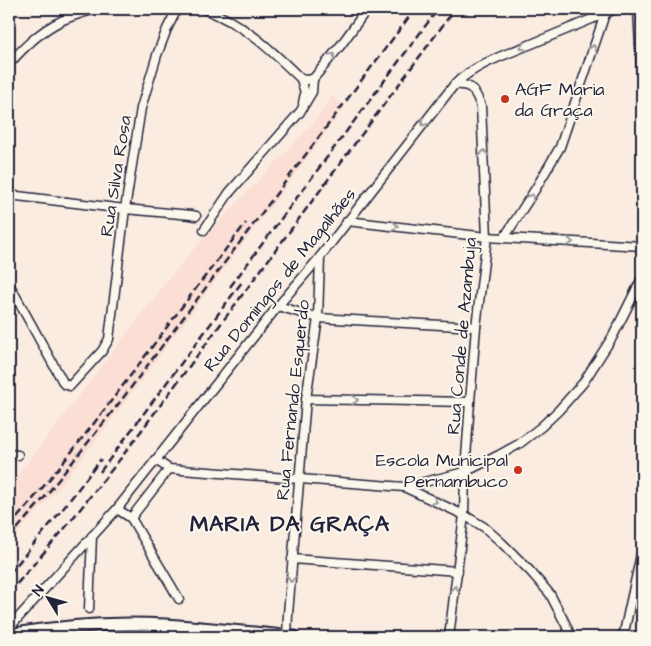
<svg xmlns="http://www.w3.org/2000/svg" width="651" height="646" font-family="'Architects Daughter',sans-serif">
	<rect width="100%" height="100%" fill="#fbece1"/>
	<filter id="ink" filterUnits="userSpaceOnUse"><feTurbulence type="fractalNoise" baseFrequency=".02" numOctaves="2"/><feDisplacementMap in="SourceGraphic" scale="10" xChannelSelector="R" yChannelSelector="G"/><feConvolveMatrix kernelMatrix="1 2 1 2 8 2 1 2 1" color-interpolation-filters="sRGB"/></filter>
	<g filter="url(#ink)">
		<path fill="#fbded4" d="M 332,96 L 345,107 L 92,446 L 55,492 L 9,543 L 9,484 L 26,465 L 170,277 L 201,241 L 315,121 Z"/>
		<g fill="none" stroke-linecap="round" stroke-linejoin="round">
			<g stroke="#22223b" stroke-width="11">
				<g id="minor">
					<path d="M 204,9 C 246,25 270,49 301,79 L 306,80 L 313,79"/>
					<path d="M 638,9 L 642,86"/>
					<path d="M 9,64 C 24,47 40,31 61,21 C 71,16 83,13 94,9"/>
					<path d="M 301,79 L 305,93 L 303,103"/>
					<path d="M 9,195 L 125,209 L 191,215 L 196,216"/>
					<path d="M 347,221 L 487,237 L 642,246"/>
					<path d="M 204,230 L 229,193 L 300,112 L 312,92 L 313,79 L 341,45 L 367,9"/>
					<path d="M 504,238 L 536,188 L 560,147 L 605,14"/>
					<path d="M 9,284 L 64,384 L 70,386 L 102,351 L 109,339 L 125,209 L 141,108 L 157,55 L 167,29 L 177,9"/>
					<path d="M 278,306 L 318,318 L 476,327"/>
					<path d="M 306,399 L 470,402"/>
					<path d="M 9,454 L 18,455"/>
					<path d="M 156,460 L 169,469 L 404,487 L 465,472 L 499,455 L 519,444 L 541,427 L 558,411 L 583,383 L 613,336 L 642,278"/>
					<path d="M 404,487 L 464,515 L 484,527 L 501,542 L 530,571 L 550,594 L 566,625 L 571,637"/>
					<path d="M 117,509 L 131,518 L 179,599"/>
					<path d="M 131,518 L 169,469"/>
					<path d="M 292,559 L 458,571"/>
					<path d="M 89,609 L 92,536"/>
					<path d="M 9,628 L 117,509 L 278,306 L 320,257 L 454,85 C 474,65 504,55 529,45 C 558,33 587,21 616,9"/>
					<path d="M 287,637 L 288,614 L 306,399 L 318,318 L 320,257"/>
					<path d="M 449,637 L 464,515 L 465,472 L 470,402 L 476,327 L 487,237 L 481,106 C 475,91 472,83 454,85"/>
					<path d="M 623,637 L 642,550"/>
				</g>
			</g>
			<g stroke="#22223b" stroke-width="15">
				<g id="primary">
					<path d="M 168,627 L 185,637"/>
					<path d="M 9,635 C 60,626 113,622 165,625 C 208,628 251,633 294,637"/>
				</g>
			</g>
			<use href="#minor" stroke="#fbf7ec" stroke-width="8"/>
			<use href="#primary" stroke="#fbf7ec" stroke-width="11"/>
			<g stroke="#22223b" stroke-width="2.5" stroke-dasharray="8 4" stroke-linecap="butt">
				<path d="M 230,287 L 438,9"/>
				<path d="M 100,472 L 242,282"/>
				<path d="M 9,527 C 94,430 167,324 246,223"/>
				<path d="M 9,538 L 44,498 L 120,402 L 415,9"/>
				<path d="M 9,574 L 66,505 L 101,459"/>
				<path d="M 9,593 L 65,528 L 121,458 L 455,9"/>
			</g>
		</g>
		<defs><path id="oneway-chevron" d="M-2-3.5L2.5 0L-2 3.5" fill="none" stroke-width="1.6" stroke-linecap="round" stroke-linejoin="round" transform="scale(1.25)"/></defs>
		<g stroke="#99979c">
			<use href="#oneway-chevron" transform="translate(523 47) rotate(158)"/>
			<use href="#oneway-chevron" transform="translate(593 48) rotate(-71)"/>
			<use href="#oneway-chevron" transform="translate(332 56) rotate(-50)"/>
			<use href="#oneway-chevron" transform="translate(424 123) rotate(128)"/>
			<use href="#oneway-chevron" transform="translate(484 153) rotate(-92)"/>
			<use href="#oneway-chevron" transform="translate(531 197) rotate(-57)"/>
			<use href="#oneway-chevron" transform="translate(395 226) rotate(6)"/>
			<use href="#oneway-chevron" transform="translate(570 242) rotate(4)"/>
			<use href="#oneway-chevron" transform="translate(355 400) rotate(1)"/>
			<use href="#oneway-chevron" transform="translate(434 501) rotate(25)"/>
			<use href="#oneway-chevron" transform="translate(291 579) rotate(95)"/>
			<use href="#oneway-chevron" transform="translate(455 589) rotate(-83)"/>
		</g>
	</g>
	<g fill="#c8321e" stroke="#fbf7ec" stroke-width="2">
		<circle cx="505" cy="99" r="5"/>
		<circle cx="518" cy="470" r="5"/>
	</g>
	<g text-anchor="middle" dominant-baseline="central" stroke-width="4" stroke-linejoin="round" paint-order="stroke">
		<g font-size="18" fill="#22223b" stroke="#fbf7ec" text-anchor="start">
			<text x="515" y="89">AGF Maria<tspan x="515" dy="21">da Graça</tspan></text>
			<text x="508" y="460" text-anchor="end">Escola Municipal<tspan x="508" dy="21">Pernambuco</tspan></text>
		</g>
		<g font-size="18" fill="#22223b" stroke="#fbf7ec">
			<text transform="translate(116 176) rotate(-81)">Rua Silva Rosa</text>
			<text transform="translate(280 280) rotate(-51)">Rua Domingos de Magalhães</text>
			<text transform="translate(462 336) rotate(-85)">Rua Conde de Azambuja</text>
			<text transform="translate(293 400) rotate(-84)">Rua Fernando Esquerdo</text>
		</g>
		<g font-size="22" font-weight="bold" letter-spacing="1" fill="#22223b" stroke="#fbf7ec">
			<text x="290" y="524">MARIA DA GRAÇA</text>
		</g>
	</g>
	<rect width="651" height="646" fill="none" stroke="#fbf7ec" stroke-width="30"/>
	<rect x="15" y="15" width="621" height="616" fill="none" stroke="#22223b" stroke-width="2" filter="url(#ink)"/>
	<g transform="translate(48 598) rotate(307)" stroke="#fbf7ec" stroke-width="4" paint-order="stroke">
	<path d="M0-4L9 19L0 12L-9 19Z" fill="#22223b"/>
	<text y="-8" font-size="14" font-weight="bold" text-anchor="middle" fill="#22223b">N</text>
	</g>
</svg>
